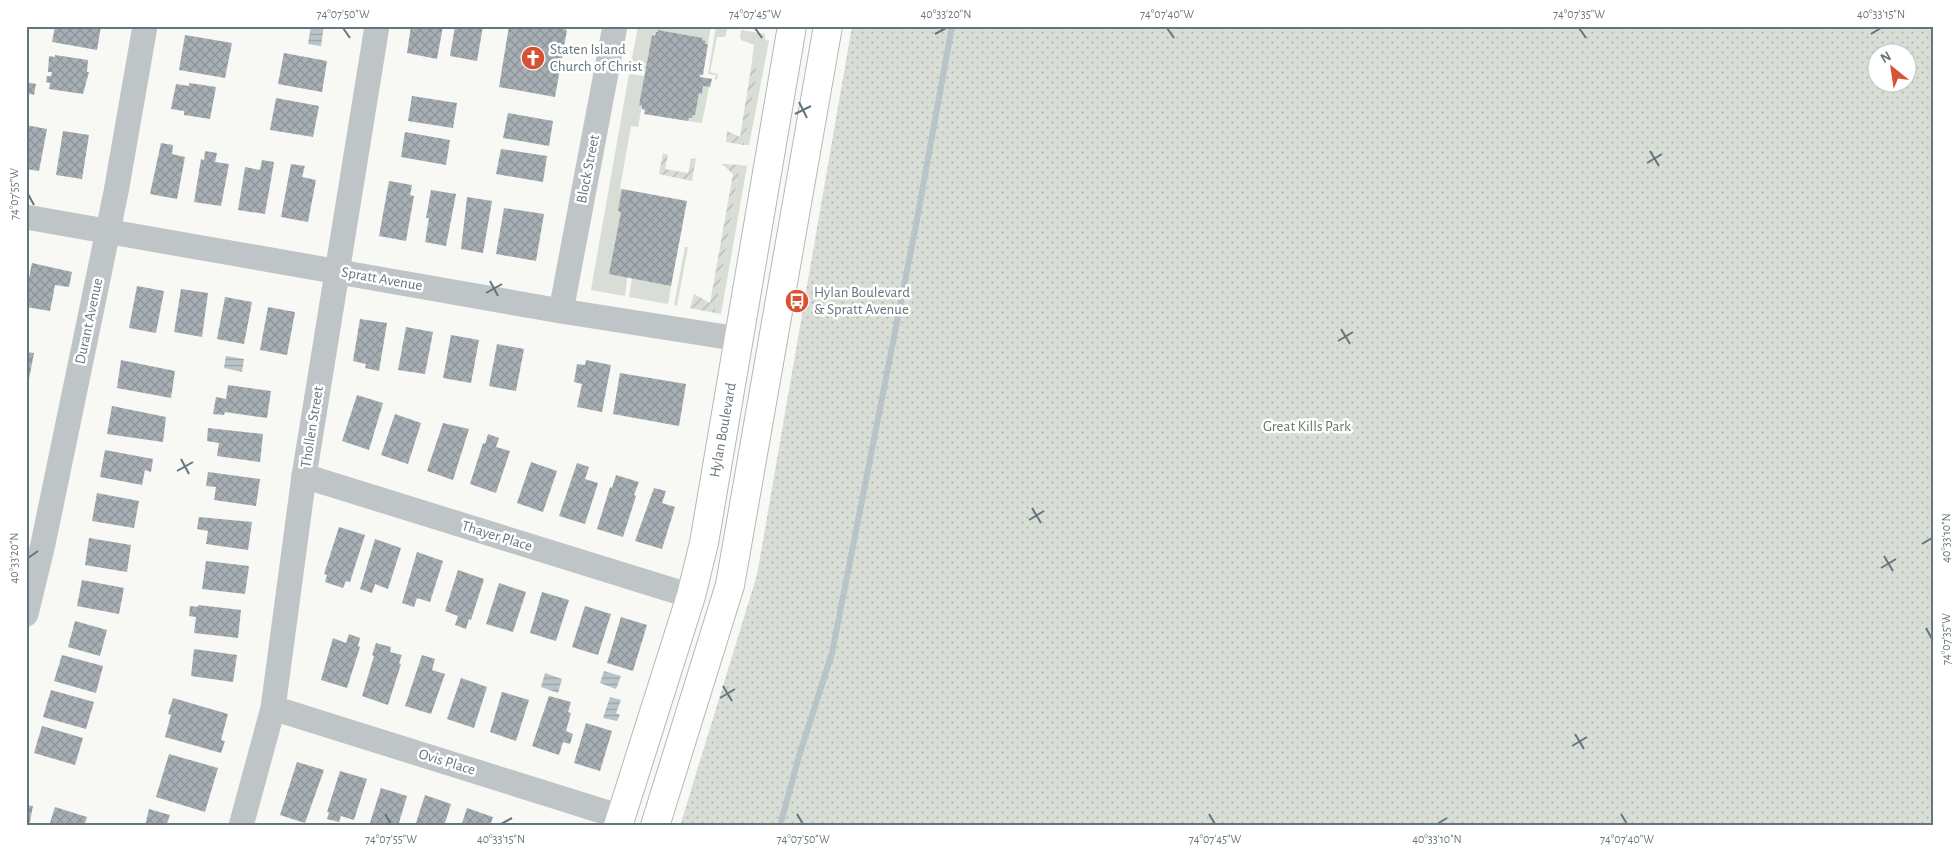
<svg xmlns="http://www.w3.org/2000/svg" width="1960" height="852" font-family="'Alegreya Sans',sans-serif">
	<defs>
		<pattern id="park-dots" width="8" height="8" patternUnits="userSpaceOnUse" patternTransform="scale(1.25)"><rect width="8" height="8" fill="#d8ddd5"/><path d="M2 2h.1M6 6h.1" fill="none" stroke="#b3b8b2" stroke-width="1.8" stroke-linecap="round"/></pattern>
		<pattern id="garden-furrows" width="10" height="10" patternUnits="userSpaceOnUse" patternTransform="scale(1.25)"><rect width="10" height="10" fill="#d8ddd5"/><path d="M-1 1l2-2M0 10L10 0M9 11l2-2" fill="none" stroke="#b3b8b2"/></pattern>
		<pattern id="water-rules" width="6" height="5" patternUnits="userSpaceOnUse" patternTransform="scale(1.25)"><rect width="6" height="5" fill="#b8c4c7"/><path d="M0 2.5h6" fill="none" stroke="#99a4a7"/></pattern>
		<pattern id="building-cross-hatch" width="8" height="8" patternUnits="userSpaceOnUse" patternTransform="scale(1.25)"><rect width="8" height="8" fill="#a7afb4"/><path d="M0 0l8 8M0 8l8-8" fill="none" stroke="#8c9398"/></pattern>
	</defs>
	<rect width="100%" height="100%" fill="#f8f8f5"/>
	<g fill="#d8ddd5">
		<path d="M 638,26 L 711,26 L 708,44 L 705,44 L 706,41 L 702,40 L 703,38 L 658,30 L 658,32 L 656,32 L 655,36 L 652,35 L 645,72 L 630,69 Z"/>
		<path d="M 716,26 L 728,27 L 725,37 L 717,37 L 710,72 L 718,74 L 717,80 L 715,79 L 716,75 L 708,74 Z"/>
		<path d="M 741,30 L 765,34 L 765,40 L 769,41 L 749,145 L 744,145 L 756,70 L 751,68 L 754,45 L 741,40 L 740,37 Z"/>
		<path d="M 629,74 L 645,76 L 639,105 L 642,106 L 638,127 L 631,126 L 620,188 L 622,189 C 621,225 631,261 625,296 L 591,290 Z"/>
		<path d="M 703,86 L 709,87 L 702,123 L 688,121 L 689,118 L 692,118 L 699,93 L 702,93 Z"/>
		<path d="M 740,165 L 747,166 L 721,314 L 715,313 Z"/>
		<path d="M 685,247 L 688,247 L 677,306 L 674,305 Z"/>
		<path d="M 632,278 L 671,286 L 668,304 L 629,297 Z"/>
	</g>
	<path fill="url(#park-dots)" fill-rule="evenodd" d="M 852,26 L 1934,26 L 1934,826 L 680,826 L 757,575 ZM 1878,52 L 1908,52 L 1908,82 L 1878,82 Z"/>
	<g fill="url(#garden-furrows)">
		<path d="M 751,68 L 757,69 L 744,145 L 726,142 L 727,131 L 740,137 Z"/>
		<path d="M 663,153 L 668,155 L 665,169 L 688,173 L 691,159 L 696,158 L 692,181 L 659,174 Z"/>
		<path d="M 722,164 L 740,165 L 715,313 L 690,308 L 694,294 L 710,303 L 733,174 Z"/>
	</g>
	<g fill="url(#water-rules)">
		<path d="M 311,26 L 324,26 L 321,46 L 308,44 Z"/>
		<path d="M 226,356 L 244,359 L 242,372 L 224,368 Z"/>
		<path d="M 604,671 L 621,676 L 616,689 L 600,683 Z"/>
		<path d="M 545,673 L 562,679 L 558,693 L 541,687 Z"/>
		<path d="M 610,697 L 621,700 L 616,713 L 620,715 L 617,721 L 603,718 Z"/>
	</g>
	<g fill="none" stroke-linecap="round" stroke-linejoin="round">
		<path stroke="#b8c4c7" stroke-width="6" d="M 780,826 L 799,756 L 832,653 L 916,225 L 952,26"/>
	</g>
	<g fill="url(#building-cross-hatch)">
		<path d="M 55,26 L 101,26 L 97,50 L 52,42 Z"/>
		<path d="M 411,26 L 443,26 L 437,59 L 407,53 Z"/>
		<path d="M 455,26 L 483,26 L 477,61 L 450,56 Z"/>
		<path d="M 509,26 L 554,26 L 567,30 L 555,97 L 499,87 Z"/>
		<path d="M 658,30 L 703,38 L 702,40 L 706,41 L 705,44 L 708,44 L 703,75 L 700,75 L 700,77 L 712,79 L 710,87 L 703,86 L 702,94 L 699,93 L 695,115 L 693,115 L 692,118 L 689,118 L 688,121 L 644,114 L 645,110 L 642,109 L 642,106 L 639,105 L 652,35 L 655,36 L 656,32 L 658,32 Z"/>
		<path d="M 185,35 L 232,43 L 225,78 L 179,70 Z"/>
		<path d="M 284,53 L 327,61 L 322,92 L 278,84 Z"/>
		<path d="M 55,55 L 88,60 L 87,72 L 89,72 L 83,94 L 49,89 L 50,83 L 46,82 L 47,76 L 51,76 L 52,72 L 48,72 L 49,56 L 55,57 Z"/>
		<path d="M 26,82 L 36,84 L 34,95 L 26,93 Z"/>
		<path d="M 189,83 L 216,87 L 210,119 L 184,115 L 184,111 L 171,109 L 176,84 L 189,86 Z"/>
		<path d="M 412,96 L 457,103 L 453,128 L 408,121 Z"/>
		<path d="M 276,98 L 319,106 L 313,137 L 270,130 Z"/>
		<path d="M 508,113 L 553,121 L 549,146 L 503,138 Z"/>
		<path d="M 26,125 L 47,129 L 39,171 L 26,169 Z"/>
		<path d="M 63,131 L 89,135 L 82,179 L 56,175 Z"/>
		<path d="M 405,132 L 450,140 L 446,165 L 401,157 Z"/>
		<path d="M 161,143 L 173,145 L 172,154 L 185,157 L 177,199 L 150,194 Z"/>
		<path d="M 501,149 L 547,156 L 543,182 L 496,174 Z"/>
		<path d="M 205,151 L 217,153 L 215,162 L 229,164 L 221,206 L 194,202 L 201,159 L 204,160 Z"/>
		<path d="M 262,160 L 274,162 L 265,214 L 238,210 L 245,167 L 260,170 Z"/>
		<path d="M 291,164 L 305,166 L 302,177 L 316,180 L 308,222 L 281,217 Z"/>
		<path d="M 389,181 L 412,185 L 410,195 L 414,196 L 406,241 L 379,236 Z"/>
		<path d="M 622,189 L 687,201 L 671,286 L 609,274 L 621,212 L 618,211 Z"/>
		<path d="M 431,190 L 456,194 L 446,246 L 425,242 L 429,218 L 426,218 Z"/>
		<path d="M 467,197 L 492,201 L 483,253 L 461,249 Z"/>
		<path d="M 504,208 L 544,214 L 536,261 L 496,254 Z"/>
		<path d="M 32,263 L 72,272 L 69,287 L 55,285 L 50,311 L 26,307 L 26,292 Z"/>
		<path d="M 137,286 L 164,291 L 156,333 L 129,328 Z"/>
		<path d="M 181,289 L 208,293 L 202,337 L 174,332 Z"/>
		<path d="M 225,297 L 252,302 L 244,344 L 217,339 Z"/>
		<path d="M 268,307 L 295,312 L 287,355 L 260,350 Z"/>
		<path d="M 360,319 L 387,323 L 379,371 L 365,368 L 366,364 L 353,361 Z"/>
		<path d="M 406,327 L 433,332 L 425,374 L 398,370 Z"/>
		<path d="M 451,335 L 479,340 L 471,383 L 443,378 Z"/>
		<path d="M 497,344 L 524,349 L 516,391 L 489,386 Z"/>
		<path d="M 26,352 L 34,353 L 29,379 L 26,379 Z"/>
		<path d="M 121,360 L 175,371 L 171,398 L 117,388 Z"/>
		<path d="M 586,360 L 611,365 L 602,412 L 577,407 L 582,384 L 574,382 L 577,364 L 585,365 Z"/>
		<path d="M 620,373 L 686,384 L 679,426 L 613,414 Z"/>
		<path d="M 228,385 L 271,391 L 267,418 L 225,412 L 224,415 L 213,414 L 216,397 L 226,399 Z"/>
		<path d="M 357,395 L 383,403 L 369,450 L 342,441 Z"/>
		<path d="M 112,406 L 166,417 L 163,442 L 107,434 Z"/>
		<path d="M 395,414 L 421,423 L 408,464 L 381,455 Z"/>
		<path d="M 443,423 L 469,429 L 453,480 L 427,471 Z"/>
		<path d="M 208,428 L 263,434 L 260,462 L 217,456 L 219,443 L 207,441 Z"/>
		<path d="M 488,434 L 499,438 L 496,447 L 510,451 L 496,493 L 470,484 L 483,443 L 485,444 Z"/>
		<path d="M 105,450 L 153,459 L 151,472 L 145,470 L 142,485 L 100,477 Z"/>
		<path d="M 531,462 L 557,471 L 543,512 L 517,503 Z"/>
		<path d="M 577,463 L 589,467 L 585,479 L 598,483 L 585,524 L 559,516 Z"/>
		<path d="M 208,472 L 260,479 L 256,506 L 214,500 L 216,487 L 206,486 Z"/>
		<path d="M 616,475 L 639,482 L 634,495 L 636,496 L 623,537 L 597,529 L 610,487 L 612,488 Z"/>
		<path d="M 654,488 L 666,491 L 662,503 L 675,507 L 662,549 L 635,541 Z"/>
		<path d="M 97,493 L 139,501 L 134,528 L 92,521 Z"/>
		<path d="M 199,517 L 252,522 L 248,550 L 206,544 L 208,531 L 197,529 Z"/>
		<path d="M 339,527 L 365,535 L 350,582 L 346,581 L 343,588 L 325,582 L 327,575 L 324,574 Z"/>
		<path d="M 89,538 L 131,545 L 127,572 L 85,565 Z"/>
		<path d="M 375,539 L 401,548 L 388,589 L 375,584 L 372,593 L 360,589 Z"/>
		<path d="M 417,552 L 443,561 L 430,602 L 417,598 L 414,607 L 402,603 Z"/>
		<path d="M 206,561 L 249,566 L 245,594 L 202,589 Z"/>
		<path d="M 458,570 L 484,579 L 471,620 L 469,619 L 466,629 L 455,625 L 458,616 L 445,611 Z"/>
		<path d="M 82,580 L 124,588 L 119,614 L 77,606 Z"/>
		<path d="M 499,583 L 526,592 L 513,632 L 486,624 Z"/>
		<path d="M 542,592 L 569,600 L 556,641 L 530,633 Z"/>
		<path d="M 198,605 L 241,610 L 238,638 L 194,633 L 196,617 L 189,616 L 190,606 L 198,607 Z"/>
		<path d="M 585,606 L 611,614 L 598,655 L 572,647 Z"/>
		<path d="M 621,617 L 647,625 L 633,671 L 607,663 Z"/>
		<path d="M 75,621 L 107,630 L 100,656 L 68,647 Z"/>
		<path d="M 349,634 L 360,638 L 358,646 L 360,647 L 347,688 L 321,680 L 333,638 L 346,643 Z"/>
		<path d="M 376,643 L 391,647 L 390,652 L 402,655 L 399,663 L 401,664 L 388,705 L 362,696 L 374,656 L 372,655 Z"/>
		<path d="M 194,649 L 237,655 L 233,682 L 191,676 Z"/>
		<path d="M 62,655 L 103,666 L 96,693 L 54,681 Z"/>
		<path d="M 422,655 L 435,659 L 432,670 L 445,674 L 431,714 L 405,706 Z"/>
		<path d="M 461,678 L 487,687 L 474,728 L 447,719 Z"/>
		<path d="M 51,690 L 94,702 L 86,729 L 43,717 Z"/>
		<path d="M 502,692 L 529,700 L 516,741 L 490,732 Z"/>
		<path d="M 549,696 L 571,702 L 568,712 L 571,713 L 566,731 L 573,734 L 570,744 L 563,742 L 559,755 L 532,746 Z"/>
		<path d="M 173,698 L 228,714 L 221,740 L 225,741 L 221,753 L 165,737 L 171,715 L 168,714 Z"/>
		<path d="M 586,723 L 612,731 L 600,771 L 574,763 Z"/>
		<path d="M 42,726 L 83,738 L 75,765 L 34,753 Z"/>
		<path d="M 169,754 L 218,768 L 205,812 L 156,797 Z"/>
		<path d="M 297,762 L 324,770 L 305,823 L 280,815 Z"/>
		<path d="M 340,771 L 367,779 L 354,820 L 341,816 L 339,822 L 327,819 L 329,812 L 327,812 Z"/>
		<path d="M 381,788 L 407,796 L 398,826 L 369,826 Z"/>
		<path d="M 425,795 L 451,804 L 444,826 L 415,826 Z"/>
		<path d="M 26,805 L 33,806 L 29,826 L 26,826 Z"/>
		<path d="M 55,807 L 87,817 L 84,826 L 49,826 Z"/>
		<path d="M 467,808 L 493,817 L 490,826 L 461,826 Z"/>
		<path d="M 149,809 L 170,815 L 166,826 L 145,826 Z"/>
	</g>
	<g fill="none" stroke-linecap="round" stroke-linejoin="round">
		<g stroke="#b3b8bb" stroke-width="30">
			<g id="major">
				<path d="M 618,826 L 691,596 L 704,543 L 792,26"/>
				<path d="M 655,826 L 730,585 L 828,26"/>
			</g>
		</g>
		<g stroke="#bfc4c7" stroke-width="25">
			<path d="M 26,217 L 561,311 L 739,339"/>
			<path d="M 561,311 L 615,26"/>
			<path d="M 304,476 L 691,596"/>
			<path d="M 26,614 L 43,544 L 116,192 L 145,26"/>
			<path d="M 273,708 L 621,817"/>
			<path d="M 241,826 L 273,708 L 304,476 L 377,26"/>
		</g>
		<use href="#major" stroke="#fff" stroke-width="28"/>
	</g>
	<path fill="none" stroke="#65757e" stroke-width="2" d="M 343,28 L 350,38M 755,28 L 762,38M 1167,28 L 1174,38M 1579,28 L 1586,38M 935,34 L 946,28M 1871,34 L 1881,28M 799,102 L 807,118M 795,114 L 811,106M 1650,151 L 1659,166M 1647,163 L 1662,154M 28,194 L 34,205M 490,281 L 498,296M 486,293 L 502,284M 1341,329 L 1350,344M 1338,341 L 1353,332M 181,459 L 189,474M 177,471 L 193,462M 1032,508 L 1041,523M 1029,520 L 1044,511M 1922,544 L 1932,538M 1884,556 L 1893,571M 28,558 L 38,551M 1881,568 L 1896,559M 1926,628 L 1932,639M 723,686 L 732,701M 720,698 L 735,689M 1575,734 L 1584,749M 1572,746 L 1587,737M 385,814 L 391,824M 797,814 L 803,824M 1209,814 L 1215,824M 1621,814 L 1627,824M 501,824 L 512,818M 1437,824 L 1447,818"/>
	<defs>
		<g id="church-disc" transform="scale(1.25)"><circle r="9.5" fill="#d85135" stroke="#fff"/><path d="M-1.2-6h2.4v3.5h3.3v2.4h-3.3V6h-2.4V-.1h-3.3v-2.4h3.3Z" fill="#fff"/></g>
		<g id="bus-disc" transform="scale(1.25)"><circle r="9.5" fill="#d85135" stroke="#fff"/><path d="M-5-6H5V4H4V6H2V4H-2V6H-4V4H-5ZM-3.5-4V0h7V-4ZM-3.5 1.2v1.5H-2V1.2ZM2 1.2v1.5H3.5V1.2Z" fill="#fff"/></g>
	</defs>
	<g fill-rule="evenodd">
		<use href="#church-disc" x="533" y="58"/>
		<use href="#bus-disc" x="797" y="301"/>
	</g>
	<g text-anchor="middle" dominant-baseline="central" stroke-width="5" stroke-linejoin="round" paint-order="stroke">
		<g font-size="15" fill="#65757e" stroke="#fff" text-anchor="start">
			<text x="550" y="49">Staten Island<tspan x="550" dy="17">Church of Christ</tspan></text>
			<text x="814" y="292">Hylan Boulevard<tspan x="814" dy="17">&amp; Spratt Avenue</tspan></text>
		</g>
		<g font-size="15" fill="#65757e" stroke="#fff">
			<text transform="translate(588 169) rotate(-79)">Block Street</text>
			<text transform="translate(382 279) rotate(10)">Spratt Avenue</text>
			<text transform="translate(89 321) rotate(-78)">Durant Avenue</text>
			<text transform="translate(312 427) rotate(-81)">Thollen Street</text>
			<text transform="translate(723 430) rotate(-80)">Hylan Boulevard</text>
			<text transform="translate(497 536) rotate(17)">Thayer Place</text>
			<text transform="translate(447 762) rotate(17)">Ovis Place</text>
		</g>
		<g font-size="15" fill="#687763" stroke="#fff">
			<text x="1307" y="426">Great Kills Park</text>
		</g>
	</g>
	<rect width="1960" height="852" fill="none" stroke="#ffffff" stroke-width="55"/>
	<g transform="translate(1892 68) rotate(330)"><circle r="24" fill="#ffffff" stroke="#c1c8cb"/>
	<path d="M0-4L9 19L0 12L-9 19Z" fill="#d85135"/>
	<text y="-8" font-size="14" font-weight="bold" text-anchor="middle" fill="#65757e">N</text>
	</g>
	<rect x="28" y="28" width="1904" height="796" fill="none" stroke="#65757e" stroke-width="2"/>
	<g font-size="12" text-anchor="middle" fill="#65757e">
		<text x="343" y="18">74°07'50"W</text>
		<text x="755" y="18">74°07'45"W</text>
		<text x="946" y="18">40°33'20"N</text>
		<text x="1167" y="18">74°07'40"W</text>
		<text x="1579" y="18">74°07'35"W</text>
		<text x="1881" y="18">40°33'15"N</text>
		<text transform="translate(14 194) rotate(-90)" y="4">74°07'55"W</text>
		<text transform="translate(1946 538) rotate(-90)" y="4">40°33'10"N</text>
		<text transform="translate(14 558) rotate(-90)" y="4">40°33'20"N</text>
		<text transform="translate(1946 639) rotate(-90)" y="4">74°07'35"W</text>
		<text x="391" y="843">74°07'55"W</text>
		<text x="501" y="843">40°33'15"N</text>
		<text x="803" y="843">74°07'50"W</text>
		<text x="1215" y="843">74°07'45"W</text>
		<text x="1437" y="843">40°33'10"N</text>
		<text x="1627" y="843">74°07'40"W</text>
	</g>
</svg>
